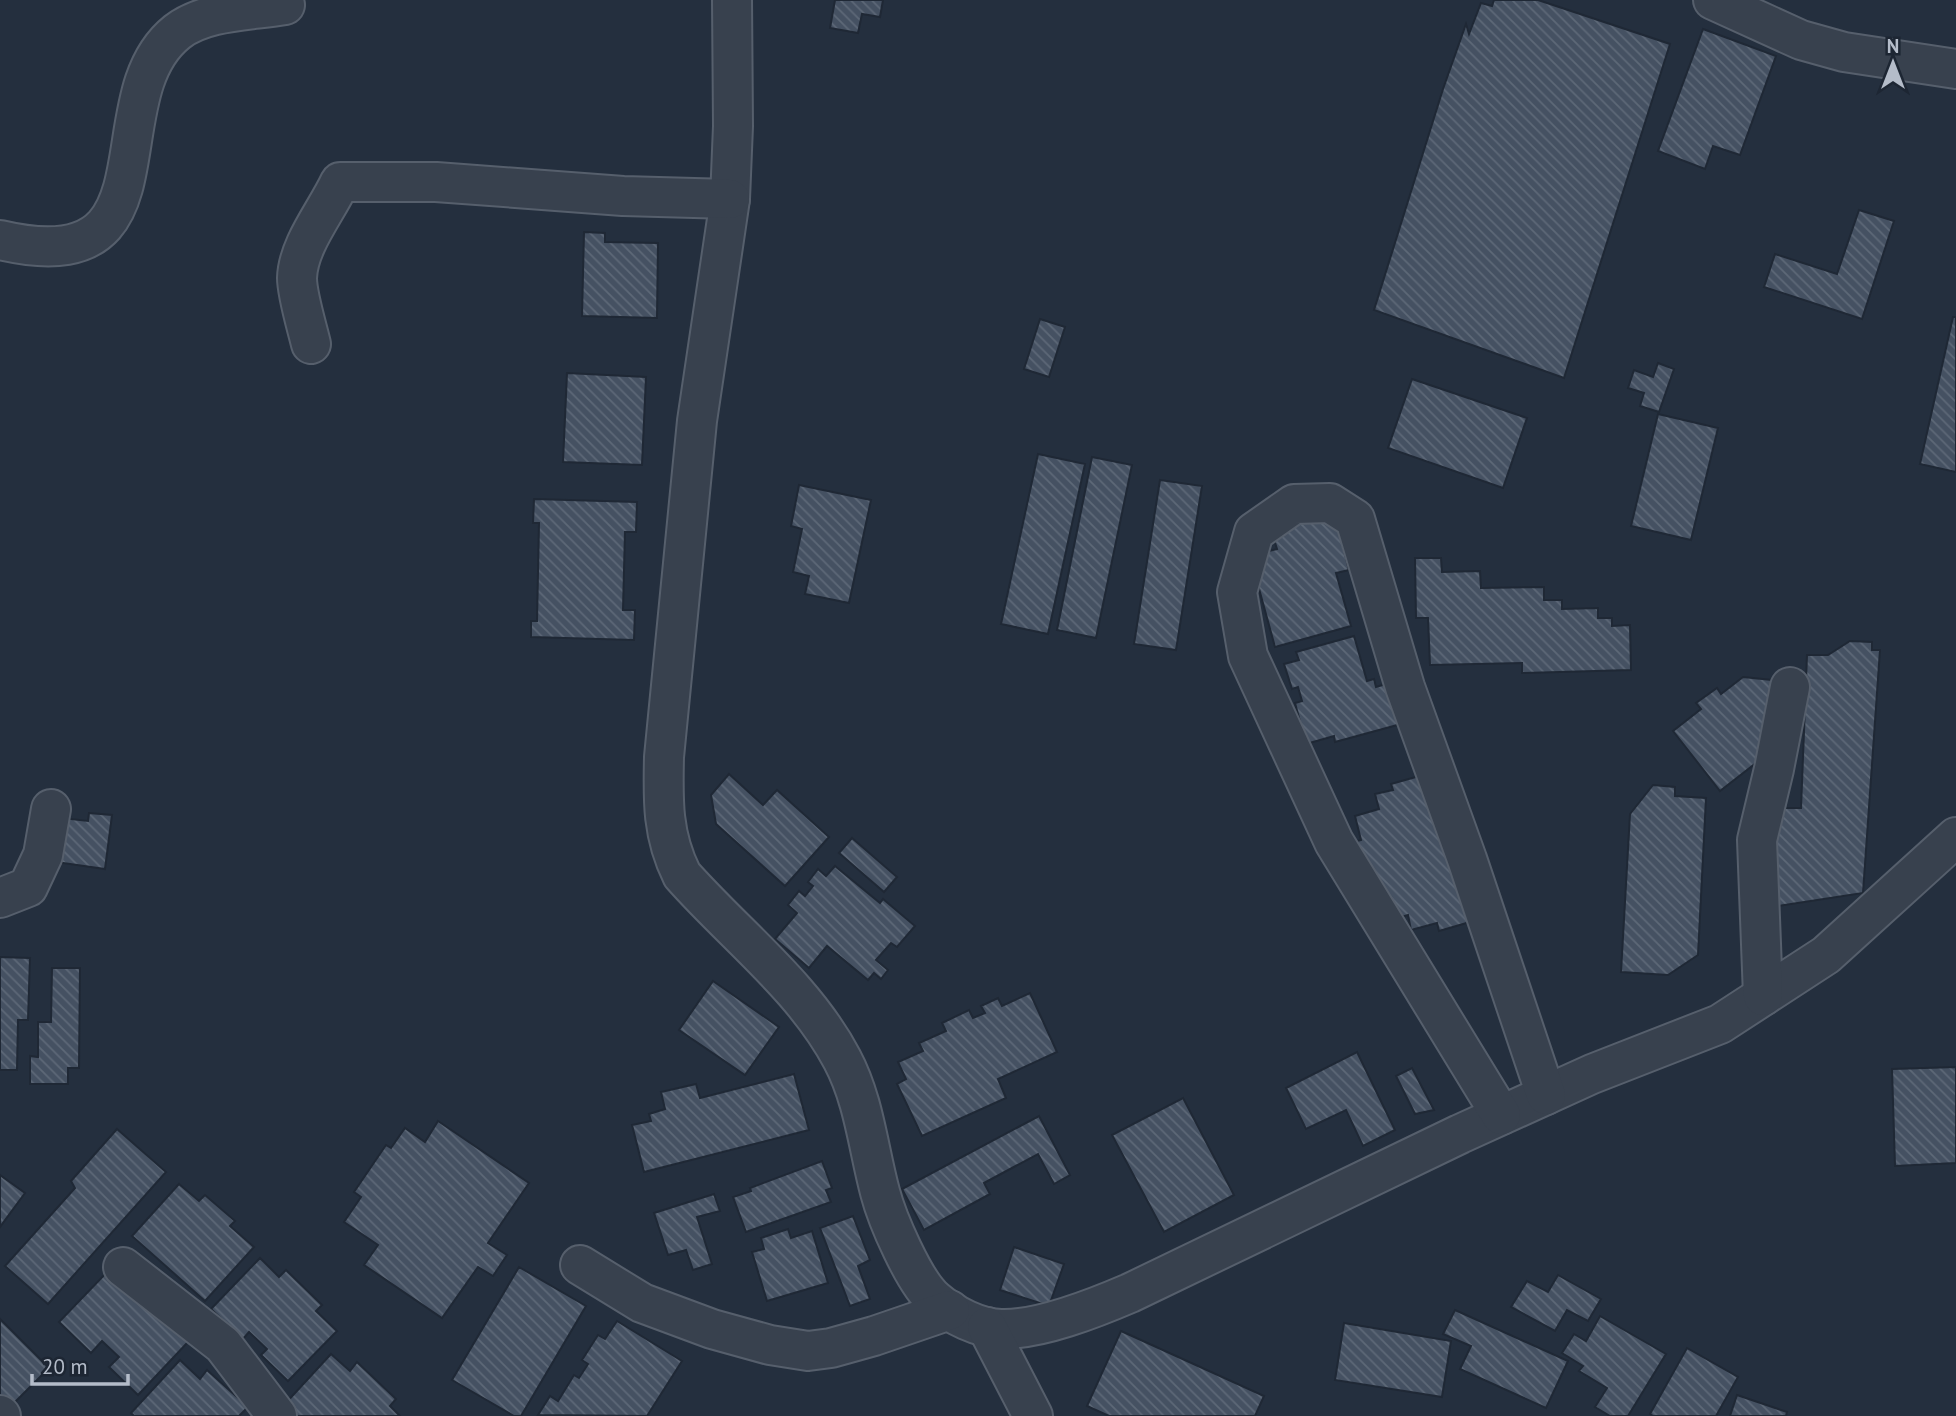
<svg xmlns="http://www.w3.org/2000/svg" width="1956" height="1416" font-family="'PT Sans',sans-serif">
	<defs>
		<pattern id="building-back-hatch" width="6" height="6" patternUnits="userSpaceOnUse" patternTransform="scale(1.75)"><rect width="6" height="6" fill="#455162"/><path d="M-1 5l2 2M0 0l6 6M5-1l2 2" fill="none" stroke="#5d6877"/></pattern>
	</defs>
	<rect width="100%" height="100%" fill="#242f3e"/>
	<g fill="url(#building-back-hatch)" stroke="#1f2835" stroke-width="2">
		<path d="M 835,0 L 883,0 L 880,17 L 862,14 L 858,33 L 830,28 Z"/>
		<path d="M 1494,0 L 1538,0 L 1670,44 L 1564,378 L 1374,310 L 1443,89 L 1466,24 L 1469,34 L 1481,3 L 1492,6 Z"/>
		<path d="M 1703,29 L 1776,56 L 1740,155 L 1713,146 L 1705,169 L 1658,151 Z"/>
		<path d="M 1859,210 L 1894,221 L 1862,319 L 1764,287 L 1775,254 L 1837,274 Z"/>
		<path d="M 584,232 L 605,233 L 605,242 L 658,243 L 657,318 L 582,316 Z"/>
		<path d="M 1953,317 L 1956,317 L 1956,472 L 1920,464 Z"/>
		<path d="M 1040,319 L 1065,327 L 1049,377 L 1024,369 Z"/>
		<path d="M 1658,363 L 1674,369 L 1659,412 L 1640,406 L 1644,393 L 1628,388 L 1634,370 L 1653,377 Z"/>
		<path d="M 567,373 L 646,377 L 642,465 L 563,462 Z"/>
		<path d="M 1412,379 L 1527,418 L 1503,488 L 1388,448 Z"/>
		<path d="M 1658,414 L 1718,428 L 1691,540 L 1631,526 Z"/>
		<path d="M 1038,454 L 1085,464 L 1048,634 L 1001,624 Z"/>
		<path d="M 1092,457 L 1132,465 L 1096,638 L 1057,630 Z"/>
		<path d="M 1160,480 L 1202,486 L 1176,650 L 1134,644 Z"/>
		<path d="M 799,485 L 871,500 L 849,603 L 805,594 L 809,576 L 793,572 L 802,529 L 791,526 Z"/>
		<path d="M 534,499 L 637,502 L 636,532 L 625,532 L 623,610 L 635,610 L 634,640 L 531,637 L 531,621 L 537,621 L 539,523 L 533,523 Z"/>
		<path d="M 1334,512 L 1349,570 L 1336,573 L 1351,626 L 1275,647 L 1250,556 L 1277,549 L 1271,530 Z"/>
		<path d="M 1415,558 L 1441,558 L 1442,572 L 1480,571 L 1481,588 L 1544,587 L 1544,600 L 1562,600 L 1562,609 L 1598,608 L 1598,618 L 1612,618 L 1612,626 L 1630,625 L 1631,670 L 1522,673 L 1522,663 L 1430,665 L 1428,618 L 1416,618 Z"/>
		<path d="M 1354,636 L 1367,681 L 1374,679 L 1376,687 L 1389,683 L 1401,724 L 1335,742 L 1334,736 L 1306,744 L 1295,703 L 1302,701 L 1298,687 L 1292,689 L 1284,664 L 1299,660 L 1296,652 Z"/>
		<path d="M 1850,641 L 1872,642 L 1872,650 L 1880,650 L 1863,893 L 1771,907 L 1777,808 L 1801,808 L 1807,655 L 1828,655 Z"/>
		<path d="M 1743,677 L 1772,680 L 1765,756 L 1720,791 L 1673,731 L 1701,709 L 1696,703 L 1717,688 L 1721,694 Z"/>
		<path d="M 1430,773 L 1470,922 L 1439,931 L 1437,923 L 1411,930 L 1408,915 L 1388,921 L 1373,901 L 1357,841 L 1361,840 L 1355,816 L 1379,809 L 1375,794 L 1393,790 L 1391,784 Z"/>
		<path d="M 729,774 L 763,805 L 777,790 L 829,837 L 785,886 L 716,824 L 711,795 Z"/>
		<path d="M 1653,785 L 1675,787 L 1675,796 L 1706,798 L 1698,955 L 1668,975 L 1621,972 L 1630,814 Z"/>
		<path d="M 89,813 L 112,815 L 105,869 L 56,862 L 62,818 L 88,821 Z"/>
		<path d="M 852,838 L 897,877 L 884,892 L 839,853 Z"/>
		<path d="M 835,866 L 880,903 L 883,899 L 915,926 L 897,947 L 891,943 L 876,960 L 888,970 L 881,979 L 874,973 L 868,980 L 827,946 L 809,968 L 775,939 L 797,913 L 788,905 L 799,891 L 805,896 L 813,886 L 808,882 L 818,869 L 826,876 Z"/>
		<path d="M 0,957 L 30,958 L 28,1020 L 18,1020 L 17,1070 L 0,1070 Z"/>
		<path d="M 52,968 L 80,968 L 79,1068 L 68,1068 L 68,1084 L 30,1084 L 30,1056 L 38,1057 L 38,1022 L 51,1022 Z"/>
		<path d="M 713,981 L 779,1027 L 745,1075 L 679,1030 Z"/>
		<path d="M 1030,993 L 1057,1052 L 998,1079 L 1006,1098 L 922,1136 L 897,1084 L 906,1079 L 898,1062 L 923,1051 L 919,1043 L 946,1031 L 942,1023 L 969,1010 L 973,1018 L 985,1013 L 981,1006 L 998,998 L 1002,1006 Z"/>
		<path d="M 1357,1052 L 1395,1130 L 1363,1146 L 1346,1110 L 1306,1129 L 1286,1088 Z"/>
		<path d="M 1956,1067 L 1956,1163 L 1895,1166 L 1892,1069 Z"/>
		<path d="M 1412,1068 L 1434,1110 L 1415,1114 L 1396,1076 Z"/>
		<path d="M 794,1074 L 809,1130 L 644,1172 L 632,1125 L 651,1121 L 649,1114 L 665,1109 L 661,1092 L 696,1084 L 700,1098 Z"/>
		<path d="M 1183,1098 L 1234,1195 L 1164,1232 L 1112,1135 Z"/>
		<path d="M 1039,1116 L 1070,1175 L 1054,1184 L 1038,1154 L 984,1183 L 990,1194 L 924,1230 L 902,1189 Z"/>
		<path d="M 438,1121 L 529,1183 L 488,1243 L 507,1255 L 493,1276 L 478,1267 L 442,1318 L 364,1265 L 378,1245 L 344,1222 L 361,1197 L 354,1192 L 386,1145 L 391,1148 L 405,1128 L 425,1142 Z"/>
		<path d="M 117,1129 L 166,1172 L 48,1304 L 5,1266 L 75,1188 L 71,1181 Z"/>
		<path d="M 822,1161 L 832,1188 L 826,1190 L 831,1202 L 746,1232 L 733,1197 L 751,1191 L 750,1188 Z"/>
		<path d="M 0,1175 L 25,1193 L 0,1227 Z"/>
		<path d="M 179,1184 L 199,1201 L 205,1195 L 235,1221 L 230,1226 L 254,1247 L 205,1301 L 132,1236 Z"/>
		<path d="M 714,1194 L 720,1211 L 697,1217 L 712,1264 L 693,1270 L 686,1250 L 668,1255 L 654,1213 Z"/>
		<path d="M 853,1216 L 870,1260 L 858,1266 L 870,1299 L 850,1306 L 820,1228 Z"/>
		<path d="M 788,1229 L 791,1238 L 812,1231 L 828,1283 L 767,1301 L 752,1252 L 764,1249 L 761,1238 Z"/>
		<path d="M 1014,1247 L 1064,1264 L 1049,1306 L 1000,1290 Z"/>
		<path d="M 260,1258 L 279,1277 L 286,1270 L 322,1305 L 316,1311 L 337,1331 L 288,1381 L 261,1355 L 267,1349 L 249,1332 L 243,1339 L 211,1309 Z"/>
		<path d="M 519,1267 L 586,1306 L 521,1416 L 514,1416 L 452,1380 Z"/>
		<path d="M 110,1269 L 188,1342 L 138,1395 L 109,1367 L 119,1357 L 102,1341 L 91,1353 L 59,1322 Z"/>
		<path d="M 1558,1275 L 1601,1299 L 1588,1321 L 1567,1310 L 1555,1331 L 1511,1307 L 1527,1281 L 1548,1292 Z"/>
		<path d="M 1455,1310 L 1568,1361 L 1546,1408 L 1460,1369 L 1471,1346 L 1443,1334 Z"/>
		<path d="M 1600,1316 L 1666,1354 L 1628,1416 L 1610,1416 L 1595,1407 L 1607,1388 L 1579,1371 L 1583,1366 L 1562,1353 L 1574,1334 L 1586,1341 Z"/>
		<path d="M 0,1319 L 49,1368 L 10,1407 L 0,1397 Z"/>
		<path d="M 617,1321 L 682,1361 L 647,1416 L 538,1415 L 550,1396 L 558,1401 L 574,1375 L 579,1378 L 588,1364 L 582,1360 L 598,1335 L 605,1339 Z"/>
		<path d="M 1344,1323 L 1451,1341 L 1442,1397 L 1335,1380 Z"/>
		<path d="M 1121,1331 L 1264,1396 L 1255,1416 L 1109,1416 L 1087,1406 Z"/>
		<path d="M 1687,1348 L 1738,1377 L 1716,1416 L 1653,1416 L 1650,1414 Z"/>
		<path d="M 331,1354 L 350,1371 L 357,1362 L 396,1399 L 390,1406 L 400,1416 L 294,1416 L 283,1406 Z"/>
		<path d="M 180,1360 L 200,1379 L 207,1370 L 248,1407 L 239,1416 L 134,1416 L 131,1413 Z"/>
		<path d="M 1737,1395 L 1787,1412 L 1786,1416 L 1730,1416 Z"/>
	</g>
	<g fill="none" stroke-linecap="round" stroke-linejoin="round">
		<g stroke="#565f6c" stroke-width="42">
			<g id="minor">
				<path d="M 732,0 L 733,126 L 730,199 L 697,421 L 664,757 C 663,800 662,835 682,875 C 735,935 804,987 842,1059 C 864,1100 868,1147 880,1192 C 887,1219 914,1282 935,1300 C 952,1315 980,1329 1002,1329 C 1040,1330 1095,1308 1130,1293 L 1460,1134 L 1592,1074 L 1720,1024 L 1826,955 L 1956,837"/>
				<path d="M 1713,0 L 1801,40 L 1844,52 L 1956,69"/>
				<path d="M 0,240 C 183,283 93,99 177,32 C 205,10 251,11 285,5"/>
				<path d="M 311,344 C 307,327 297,295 297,278 C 298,245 326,212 340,182 L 436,182 L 623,196 L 730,199"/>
				<path d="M 0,898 L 28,887 L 43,855 L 51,809"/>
				<path d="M 1763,996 L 1757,840 L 1774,769 L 1790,687"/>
				<path d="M 1501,1115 L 1334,842 L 1248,656 L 1237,592 L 1254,532 L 1294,504 L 1330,503 L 1355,519 L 1405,687 L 1467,859 L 1546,1095"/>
				<path d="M 580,1265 L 642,1303 L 712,1329 L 770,1345 L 808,1351 L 831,1348 L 874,1336 L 950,1310"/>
				<path d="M 123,1267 L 223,1345 L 277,1416"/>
				<path d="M 987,1327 L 1033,1416"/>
				<path d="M 0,1415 L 1,1416"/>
			</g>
		</g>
		<use href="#minor" stroke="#38414e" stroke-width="38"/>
	</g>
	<g transform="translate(1893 63)" stroke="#1d2633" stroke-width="5" paint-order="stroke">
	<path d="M0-5L12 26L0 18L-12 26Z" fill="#b4bcc9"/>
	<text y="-10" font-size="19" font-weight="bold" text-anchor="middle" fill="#b4bcc9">N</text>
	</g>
	<path d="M32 1374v10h96v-10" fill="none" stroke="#b4bcc9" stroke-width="3.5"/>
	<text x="42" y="1374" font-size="21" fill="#b4bcc9" stroke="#1d2633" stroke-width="5" paint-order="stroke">20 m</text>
</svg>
